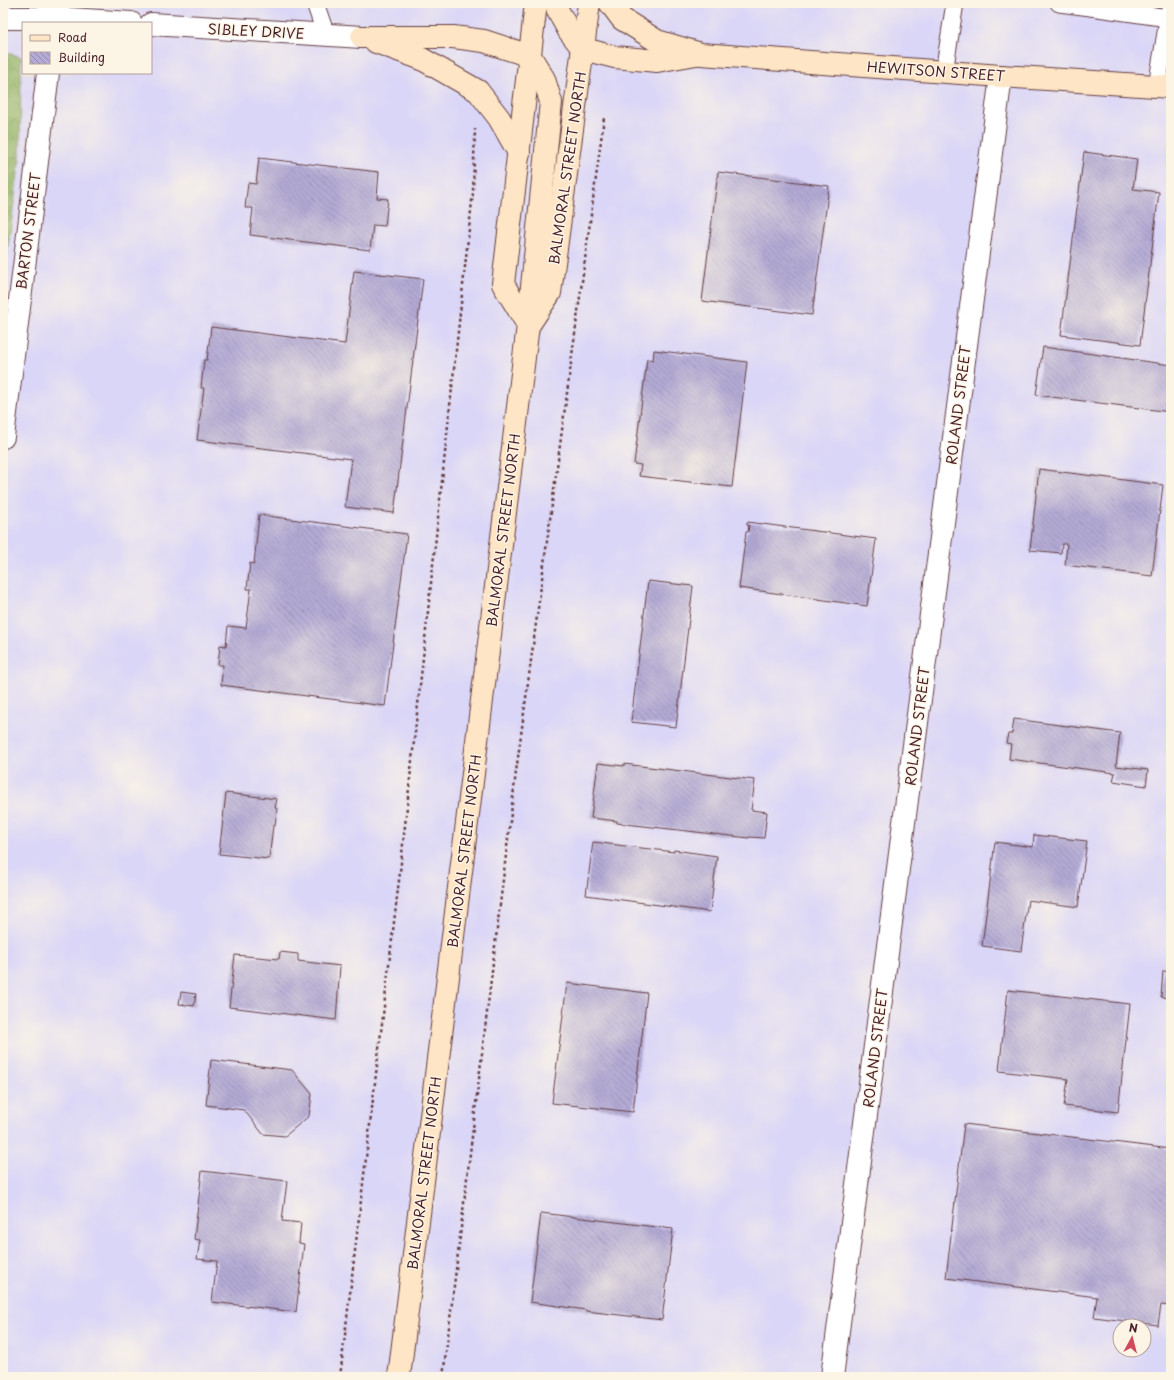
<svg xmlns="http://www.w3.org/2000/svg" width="1174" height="1380" font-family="'Playpen Sans',sans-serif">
	<defs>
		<pattern id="forest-crowns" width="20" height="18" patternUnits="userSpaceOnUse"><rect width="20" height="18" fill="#90b063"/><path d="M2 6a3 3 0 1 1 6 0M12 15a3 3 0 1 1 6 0" fill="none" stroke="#788f52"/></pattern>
		<pattern id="building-back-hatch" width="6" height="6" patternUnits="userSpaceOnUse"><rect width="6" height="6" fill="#b3aad5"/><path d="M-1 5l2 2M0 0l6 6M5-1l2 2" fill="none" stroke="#948aad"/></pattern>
	</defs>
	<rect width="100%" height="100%" fill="#fcf5e5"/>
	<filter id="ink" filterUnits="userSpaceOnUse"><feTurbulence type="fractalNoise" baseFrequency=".025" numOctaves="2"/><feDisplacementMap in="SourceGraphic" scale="8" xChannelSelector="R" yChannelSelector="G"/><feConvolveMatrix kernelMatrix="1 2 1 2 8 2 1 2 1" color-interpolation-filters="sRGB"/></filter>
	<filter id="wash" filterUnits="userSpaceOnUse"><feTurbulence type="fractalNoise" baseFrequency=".012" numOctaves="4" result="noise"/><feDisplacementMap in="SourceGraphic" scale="16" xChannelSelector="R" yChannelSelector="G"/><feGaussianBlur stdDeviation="0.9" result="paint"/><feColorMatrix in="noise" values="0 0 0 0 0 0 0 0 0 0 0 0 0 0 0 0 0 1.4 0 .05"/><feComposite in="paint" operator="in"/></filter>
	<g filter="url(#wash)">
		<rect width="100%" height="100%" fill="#ece3c3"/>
		<path fill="#dad6f7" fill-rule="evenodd" d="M 3,3 L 1171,3 L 1171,1377 L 3,1377 L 3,283 L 20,158 L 21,58 L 3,52 ZM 23,23 L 151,23 L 151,73 L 23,73 ZM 1120,1326 L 1144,1326 L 1144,1350 L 1120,1350 Z"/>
		<path fill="url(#forest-crowns)" stroke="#6d6847" d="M 3,52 L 21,57 L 20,158 L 3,283 Z"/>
		<g id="blocks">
			<g fill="url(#building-back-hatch)">
				<path d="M 1084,152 L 1137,159 L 1133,189 L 1159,192 L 1140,345 L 1061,335 Z"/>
				<path d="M 259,158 L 379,172 L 377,198 L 388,199 L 385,226 L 373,225 L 370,250 L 250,235 L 253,208 L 245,208 L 248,183 L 256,184 Z"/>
				<path d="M 718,172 L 829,186 L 812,315 L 702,301 Z"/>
				<path d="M 354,271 L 423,279 L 394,513 L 345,507 L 351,459 L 197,440 L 204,388 L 201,388 L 204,360 L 207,360 L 211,327 L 345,344 Z"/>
				<path d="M 1043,347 L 1171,365 L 1171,412 L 1036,395 Z"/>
				<path d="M 654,350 L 747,362 L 732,487 L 639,476 L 641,465 L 634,464 L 647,359 L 653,360 Z"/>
				<path d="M 1039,469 L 1163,485 L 1152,576 L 1065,565 L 1067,544 L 1062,544 L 1061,553 L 1030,550 Z"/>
				<path d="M 259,515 L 407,534 L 385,706 L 221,685 L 223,665 L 218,665 L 220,645 L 226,646 L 228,626 L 246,628 L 251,589 L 247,589 L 250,563 L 254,564 Z"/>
				<path d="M 747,522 L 876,539 L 867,606 L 739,588 L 746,532 L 748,532 L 749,525 L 747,525 Z"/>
				<path d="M 648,581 L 693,586 L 676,727 L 631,722 Z"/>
				<path d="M 1014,719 L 1120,733 L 1116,766 L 1148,770 L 1146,786 L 1113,781 L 1115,773 L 1009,759 L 1011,744 L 1006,743 L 1008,734 L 1012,734 Z"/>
				<path d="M 598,763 L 624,766 L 624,764 L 755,780 L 751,810 L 767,812 L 764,838 L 749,837 L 749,838 L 617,823 L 617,821 L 591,818 Z"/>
				<path d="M 226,793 L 277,799 L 275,808 L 277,809 L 275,826 L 273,826 L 269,859 L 219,854 Z"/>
				<path d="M 1034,835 L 1087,841 L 1078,907 L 1028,900 L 1021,951 L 982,946 L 995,842 L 1033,847 Z"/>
				<path d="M 593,842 L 674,852 L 674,850 L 717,856 L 710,912 L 586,895 Z"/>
				<path d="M 280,952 L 298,954 L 298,961 L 340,966 L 336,1020 L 229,1007 L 235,955 L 279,959 Z"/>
				<path d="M 1163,971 L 1171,972 L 1171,998 L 1161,997 Z"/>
				<path d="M 567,983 L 647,993 L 633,1112 L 552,1103 Z"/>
				<path d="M 1008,990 L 1130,1004 L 1118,1112 L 1064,1106 L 1068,1079 L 999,1071 Z"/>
				<path d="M 181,992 L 196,994 L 194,1006 L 179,1004 Z"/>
				<path d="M 211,1060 L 292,1070 L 312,1094 L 309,1116 L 285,1136 L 263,1134 L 244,1110 L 206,1105 Z"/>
				<path d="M 964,1124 L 1171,1149 L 1171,1306 L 1161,1305 L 1158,1325 L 1094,1317 L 1097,1297 L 946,1278 Z"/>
				<path d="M 202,1171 L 287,1181 L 282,1221 L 301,1223 L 299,1243 L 304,1244 L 296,1312 L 212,1302 L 217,1261 L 197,1259 L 200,1240 L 194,1239 Z"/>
				<path d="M 541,1213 L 673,1229 L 662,1320 L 586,1311 L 586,1310 L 530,1302 Z"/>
			</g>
		</g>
	</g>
	<g filter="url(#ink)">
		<use href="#blocks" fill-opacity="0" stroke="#623c42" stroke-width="1"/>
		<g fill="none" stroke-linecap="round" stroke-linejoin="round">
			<g stroke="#623c42" stroke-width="19">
				<g id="lane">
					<path d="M 315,3 L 326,35"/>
					<path d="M 1059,3 L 1091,7"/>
					<path d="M 1092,3 L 1091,7 L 1168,18"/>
					<path d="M 55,18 L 56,3"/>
					<path d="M 944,72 L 955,3"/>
					<path d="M 1157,86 L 1171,3"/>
				</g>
			</g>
			<g stroke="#623c42" stroke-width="24">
				<g id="street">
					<path d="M 3,18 L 55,18 L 131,23"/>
					<path d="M 151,24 L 362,37"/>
					<path d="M 3,437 L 48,73"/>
					<path d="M 832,1377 L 1001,76"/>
				</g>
			</g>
			<g stroke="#623c42" stroke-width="24">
				<g id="secondary">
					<path d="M 556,3 L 558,11 L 569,31 L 583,49 L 615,57 L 657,61 L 696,54"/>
					<path d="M 610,3 L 622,19 L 657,41 L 701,54 L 1001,76 L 1171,87"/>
					<path d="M 362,37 L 453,37 L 484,41 L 530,56 L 544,79 L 551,102 L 528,325 L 399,1377"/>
					<path d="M 376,42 L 422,59 L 478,91 L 499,118 L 519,153"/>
					<path d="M 530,323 L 550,293 L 589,3"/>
					<path d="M 528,325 L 503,284 L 536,3"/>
				</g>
			</g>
			<g stroke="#623c42" stroke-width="2.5" stroke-dasharray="3 3" stroke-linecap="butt">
				<path d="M 340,1377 L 400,872 L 473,192 L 475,129"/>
				<path d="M 443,1377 L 516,772 L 604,118"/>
			</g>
			<use href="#lane" stroke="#fff" stroke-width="17"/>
			<use href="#street" stroke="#fff" stroke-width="22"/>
			<use href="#secondary" stroke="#fde5c5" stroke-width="22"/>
		</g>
	</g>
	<g text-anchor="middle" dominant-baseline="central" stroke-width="3" stroke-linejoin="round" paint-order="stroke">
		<g font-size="14" fill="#4a1f2b" stroke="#fcf5e5">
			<text transform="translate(256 31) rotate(3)">SIBLEY DRIVE</text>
			<text transform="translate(936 71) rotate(4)">HEWITSON STREET</text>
			<text transform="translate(567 168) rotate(-82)">BALMORAL STREET NORTH</text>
			<text transform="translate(28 231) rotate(-83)">BARTON STREET</text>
			<text transform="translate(958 405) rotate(-83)">ROLAND STREET</text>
			<text transform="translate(503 530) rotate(-83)">BALMORAL STREET NORTH</text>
			<text transform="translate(917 726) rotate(-83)">ROLAND STREET</text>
			<text transform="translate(464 851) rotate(-83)">BALMORAL STREET NORTH</text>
			<text transform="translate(875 1048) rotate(-83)">ROLAND STREET</text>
			<text transform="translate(424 1173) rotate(-83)">BALMORAL STREET NORTH</text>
		</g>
	</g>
	<rect width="1174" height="1380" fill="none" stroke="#fcf5e5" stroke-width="16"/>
	<rect x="22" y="22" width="130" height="52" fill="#fcf5e5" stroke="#b59f9b"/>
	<rect x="30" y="35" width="20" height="6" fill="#fde5c5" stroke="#b59f9b"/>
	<text x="58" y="42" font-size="12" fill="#4a1f2b">Road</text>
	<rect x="30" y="52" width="20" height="12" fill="url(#building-back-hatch)" stroke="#b59f9b"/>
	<text x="58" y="62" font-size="12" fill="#4a1f2b">Building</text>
	<g transform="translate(1132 1338) rotate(7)"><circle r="19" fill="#fcf5e5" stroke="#b59f9b"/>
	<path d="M0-3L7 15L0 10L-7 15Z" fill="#d1495b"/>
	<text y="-6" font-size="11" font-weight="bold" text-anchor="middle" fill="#4a1f2b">N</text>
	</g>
</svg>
